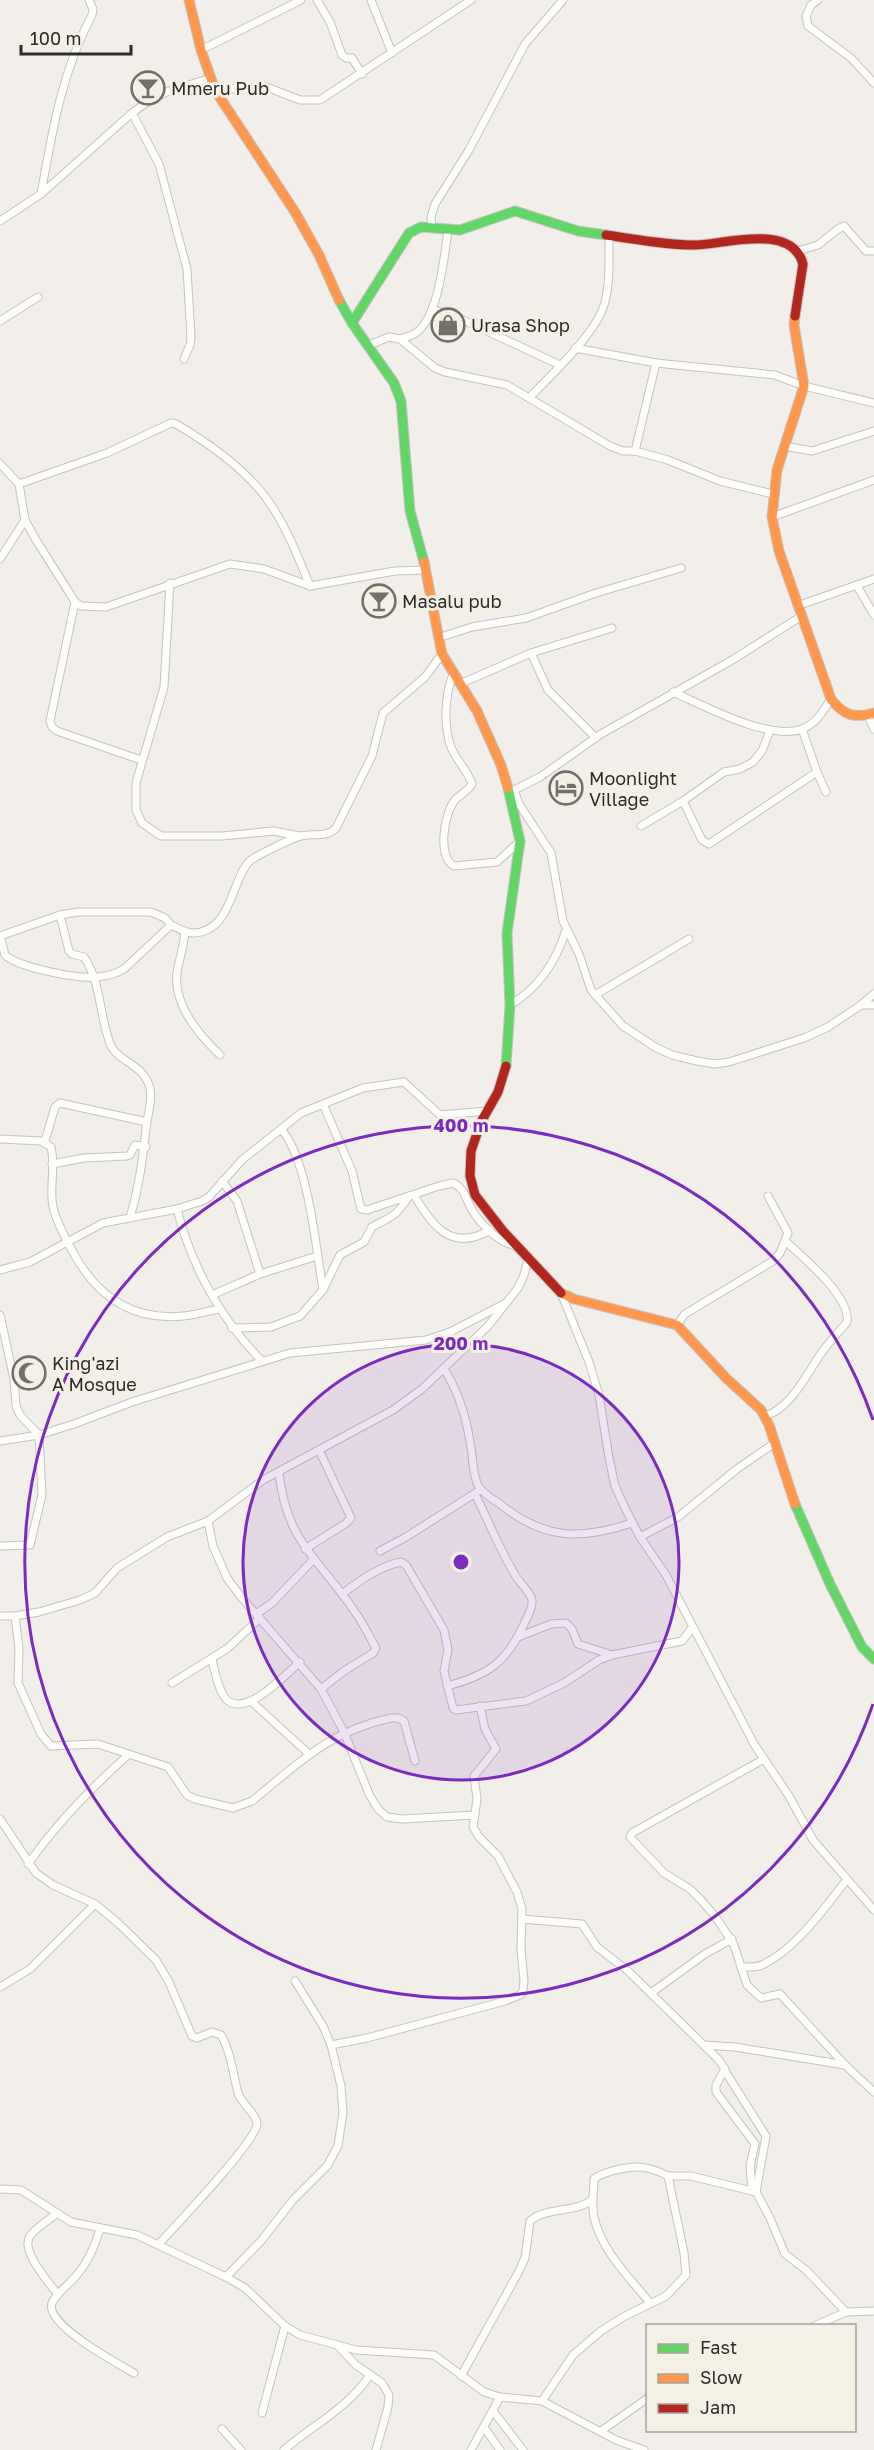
<svg xmlns="http://www.w3.org/2000/svg" width="874" height="2450" font-family="'Golos Text',sans-serif">
	<rect width="100%" height="100%" fill="#f2efea"/>
	<g fill="none" stroke-linecap="round" stroke-linejoin="round">
		<g stroke="#c5c3bf" stroke-width="9">
			<g id="street">
				<path d="M 317,0 L 330,22 L 342,55 L 346,58 L 352,58 L 362,74"/>
				<path d="M 371,0 L 392,53"/>
				<path d="M 818,0 L 811,5 L 806,16 L 808,26 L 851,58 L 874,83"/>
				<path d="M 201,50 L 301,0"/>
				<path d="M 215,90 L 264,86 L 300,100 L 320,100 L 471,0"/>
				<path d="M 132,113 L 159,164 L 187,269 L 191,337 L 190,345 L 184,359"/>
				<path d="M 41,194 C 52,132 62,71 92,15 L 93,9 L 89,0"/>
				<path d="M 0,221 L 41,194 L 132,113 L 152,99 L 169,91 L 211,78"/>
				<path d="M 432,227 L 431,217 L 435,204 L 469,150 L 525,44 L 563,0"/>
				<path d="M 798,251 L 818,245 L 838,229 L 844,226 L 866,251 L 874,251"/>
				<path d="M 432,309 L 461,319 L 560,365"/>
				<path d="M 0,321 L 38,297"/>
				<path d="M 400,339 C 406,337 413,336 417,332 C 439,315 444,257 448,231"/>
				<path d="M 367,346 L 389,337 L 400,339 L 435,368 L 445,372 L 507,385 L 610,446 L 623,451 L 635,451 L 668,460 L 720,481 L 773,494"/>
				<path d="M 575,348 L 656,363 L 775,375 L 804,386 L 874,403"/>
				<path d="M 530,397 C 552,374 597,333 605,302 C 610,281 609,258 609,236"/>
				<path d="M 784,446 L 812,451 L 874,431"/>
				<path d="M 635,451 L 656,363"/>
				<path d="M 0,464 L 19,484 L 25,520 L 36,540 L 67,589 L 75,602 L 81,606 L 106,607 L 230,564 L 264,569 L 310,586 L 395,571 L 426,570"/>
				<path d="M 19,484 L 107,453 L 171,423 L 176,424 C 210,444 247,470 269,502 C 287,528 298,557 310,586"/>
				<path d="M 772,517 L 874,480"/>
				<path d="M 0,559 L 25,520"/>
				<path d="M 170,583 L 164,687 L 136,783 L 136,810 L 142,823 L 161,836 L 222,836 L 273,831 L 300,836"/>
				<path d="M 857,586 L 874,615"/>
				<path d="M 75,602 L 50,721 L 52,727 L 57,731 L 141,760"/>
				<path d="M 797,606 L 874,579"/>
				<path d="M 438,638 L 472,627 L 526,618 L 596,593 L 681,568"/>
				<path d="M 531,653 L 548,690 L 596,738"/>
				<path d="M 453,674 C 445,696 443,724 451,747 C 456,760 468,771 472,784 C 468,791 461,794 455,800 C 444,813 437,857 454,866 L 497,862 L 520,841"/>
				<path d="M 460,684 L 531,653 L 612,628"/>
				<path d="M 673,692 C 705,706 768,741 802,729 C 816,724 824,710 831,699"/>
				<path d="M 868,715 L 874,729"/>
				<path d="M 802,729 L 817,772 L 826,792"/>
				<path d="M 514,790 L 519,804 L 551,853 L 563,921 L 579,954 L 591,990 L 623,1026 L 655,1047 L 672,1055 L 697,1061 L 715,1064 L 729,1062 L 804,1038 L 828,1027 L 861,1005 L 874,994"/>
				<path d="M 510,792 L 540,777 L 601,734 L 734,659 L 800,617"/>
				<path d="M 683,801 L 702,840 L 709,844 L 817,772"/>
				<path d="M 641,826 L 683,801 L 724,772 L 740,769 L 753,762 L 762,751 L 770,730"/>
				<path d="M 60,915 L 69,951 L 72,954 L 84,957 C 102,984 99,1017 111,1046 C 119,1062 141,1063 149,1085 C 153,1096 149,1110 147,1121 C 143,1154 140,1185 130,1217"/>
				<path d="M 185,931 C 184,946 179,959 177,973 C 173,1005 199,1035 220,1055"/>
				<path d="M 0,936 L 5,955 C 20,968 77,979 97,977 C 107,976 116,974 124,969 L 171,925 C 178,928 185,933 193,933 C 233,932 231,877 251,860 C 258,855 292,838 301,836 C 313,833 327,838 336,828 L 372,756 L 383,713 L 425,677 L 442,654"/>
				<path d="M 0,936 L 60,915 L 78,912 L 151,912 L 165,918 L 171,925"/>
				<path d="M 595,995 L 689,939"/>
				<path d="M 510,1005 C 539,988 556,962 566,930"/>
				<path d="M 861,1005 L 874,1005"/>
				<path d="M 323,1104 L 352,1171 L 361,1209 L 367,1210 L 439,1186 L 453,1183 C 465,1188 466,1200 472,1210 C 482,1226 498,1242 516,1246"/>
				<path d="M 281,1129 C 308,1159 316,1248 323,1290"/>
				<path d="M 0,1139 L 41,1141 L 51,1147 C 56,1167 49,1187 53,1207 C 57,1224 66,1239 74,1254 C 97,1296 132,1321 183,1316 C 195,1315 207,1311 219,1309"/>
				<path d="M 45,1141 L 55,1107 L 60,1103 L 147,1122"/>
				<path d="M 52,1164 L 84,1158 L 127,1156 L 130,1155 L 135,1145 L 146,1147"/>
				<path d="M 222,1181 L 237,1201 L 260,1274"/>
				<path d="M 414,1195 C 432,1225 451,1253 490,1230"/>
				<path d="M 177,1209 C 191,1265 221,1320 262,1361"/>
				<path d="M 0,1270 L 30,1262 L 103,1223 L 177,1209 L 202,1201 L 209,1197 L 242,1160 L 301,1113 L 363,1088 L 404,1082 L 440,1115 L 487,1111"/>
				<path d="M 561,1293 L 589,1362 L 599,1395 L 609,1458 L 615,1486 L 624,1506 L 640,1537 L 666,1575 L 754,1744 L 789,1796 L 813,1840 L 874,1910"/>
				<path d="M 212,1295 L 260,1274 L 317,1256"/>
				<path d="M 0,1315 L 14,1379 L 16,1406 L 20,1415 L 39,1435 L 42,1495 L 30,1545 L 0,1546"/>
				<path d="M 677,1325 L 685,1314 L 773,1261 L 780,1253 L 788,1233 L 768,1196"/>
				<path d="M 232,1328 L 271,1327 L 300,1316 L 323,1290 L 340,1255 L 364,1242 L 372,1227 C 392,1216 396,1217 409,1196"/>
				<path d="M 444,1369 C 458,1391 466,1416 470,1442 C 473,1455 472,1470 477,1483 C 480,1491 492,1499 500,1504 C 544,1540 581,1540 632,1523"/>
				<path d="M 765,1416 C 791,1408 806,1375 820,1355 C 828,1343 838,1333 847,1322 C 851,1297 803,1257 785,1241"/>
				<path d="M 0,1441 L 39,1435 L 74,1424 L 132,1402 L 290,1353 L 426,1340 L 450,1332 L 504,1304"/>
				<path d="M 279,1473 C 287,1544 319,1558 355,1612 C 363,1623 369,1636 376,1648 L 373,1653 L 344,1671 L 321,1689"/>
				<path d="M 208,1521 L 213,1546 L 227,1578 L 241,1597 L 321,1689 L 344,1732 L 369,1794 L 378,1809 L 387,1817 L 402,1819 L 475,1815"/>
				<path d="M 640,1537 L 678,1517 L 737,1469 L 773,1444"/>
				<path d="M 305,1549 L 345,1524 L 351,1518 L 319,1450"/>
				<path d="M 380,1551 L 406,1537 L 477,1492"/>
				<path d="M 342,1594 C 359,1581 380,1566 401,1562 L 406,1565 L 444,1630 L 448,1650 L 444,1671 L 453,1708 L 456,1710 L 526,1701 L 564,1683 L 599,1660 L 612,1655 L 682,1641 L 692,1628"/>
				<path d="M 256,1614 L 272,1603 L 313,1560"/>
				<path d="M 0,1616 L 15,1616 L 39,1612 L 80,1600 L 95,1593 L 117,1568 L 167,1537 L 208,1521 L 263,1480 L 393,1410 L 422,1389 L 488,1326 L 518,1288 L 524,1275 L 528,1259"/>
				<path d="M 15,1616 L 19,1649 L 18,1683 L 41,1734 L 51,1746 L 98,1744 L 168,1767 L 187,1795 L 195,1799 L 233,1808 L 252,1801 C 299,1763 329,1731 391,1718 L 398,1718 L 404,1721 L 415,1761"/>
				<path d="M 518,1637 L 551,1624 L 566,1623 L 572,1629 L 578,1644 L 612,1655"/>
				<path d="M 212,1660 C 215,1671 218,1690 226,1699 C 245,1719 286,1674 300,1662"/>
				<path d="M 172,1683 L 228,1648 L 260,1618"/>
				<path d="M 447,1686 C 489,1675 507,1662 525,1622 C 528,1616 533,1607 532,1600 C 530,1591 518,1582 514,1573 C 499,1548 488,1520 475,1494"/>
				<path d="M 252,1702 L 309,1754"/>
				<path d="M 764,1759 L 632,1833 L 630,1837 L 664,1873 L 690,1889 L 701,1900 L 715,1916 L 734,1945 L 747,1985 L 761,1998 L 780,1994 L 845,2065 L 874,2092"/>
				<path d="M 0,1819 L 36,1873 L 53,1885 L 95,1904 L 118,1923 L 156,1960 L 169,1982 L 192,2036 L 197,2038 L 212,2032 L 221,2035 C 231,2052 233,2074 238,2093 C 241,2103 258,2116 257,2124 C 256,2142 174,2227 158,2245"/>
				<path d="M 28,1864 C 57,1823 91,1788 128,1755"/>
				<path d="M 522,1919 L 582,1924 L 597,1947 L 628,1971 L 718,2059 L 725,2069 L 716,2085 L 716,2092 L 755,2144 L 750,2166 L 752,2190"/>
				<path d="M 741,1967 C 749,1967 757,1968 764,1964 C 798,1947 823,1909 846,1881"/>
				<path d="M 0,1987 L 30,1969 L 95,1904"/>
				<path d="M 651,1993 L 705,1954 L 732,1939"/>
				<path d="M 331,2045 L 367,2038 L 505,2001 L 520,1995 L 523,1991 L 524,1981 L 521,1949 L 522,1909 L 517,1892 L 498,1856 L 479,1837 L 473,1827 L 477,1799 L 474,1776 L 496,1749 L 485,1729 L 480,1706"/>
				<path d="M 704,2045 L 735,2047 L 845,2065"/>
				<path d="M 725,2071 L 766,2136 L 756,2192"/>
				<path d="M 0,2189 L 21,2190 L 71,2222 L 137,2235 L 226,2277 L 245,2288 L 285,2326 L 300,2335 L 356,2350 L 434,2355 L 484,2392 L 500,2397 L 542,2401 L 616,2440 L 644,2450"/>
				<path d="M 56,2214 C 48,2221 36,2227 30,2236 C 20,2251 49,2282 58,2295"/>
				<path d="M 100,2229 C 95,2246 89,2261 77,2275 C 70,2284 57,2292 52,2303 C 44,2324 118,2364 134,2373"/>
				<path d="M 226,2277 L 261,2241 L 293,2200 L 327,2166 L 338,2146 L 343,2112 L 341,2086 L 331,2045 L 323,2026 L 295,1981"/>
				<path d="M 650,2303 C 629,2277 601,2250 594,2217 C 591,2204 594,2192 594,2179 C 600,2174 605,2173 612,2171 C 634,2165 647,2165 668,2176"/>
				<path d="M 814,2326 L 846,2312"/>
				<path d="M 337,2345 L 356,2365 L 382,2383 L 389,2395 L 388,2407 L 376,2450"/>
				<path d="M 461,2376 L 518,2273 L 525,2258 L 530,2221 C 547,2206 575,2214 593,2199"/>
				<path d="M 542,2401 L 573,2355 L 601,2331 L 625,2316 L 666,2296 L 686,2275 L 684,2253 L 668,2176 L 691,2176 L 756,2192 L 770,2218 L 785,2254 L 806,2270 L 846,2312 L 874,2311"/>
				<path d="M 493,2411 L 523,2450"/>
				<path d="M 262,2413 L 285,2326"/>
				<path d="M 484,2427 L 500,2450"/>
				<path d="M 222,2429 L 241,2450"/>
				<path d="M 601,2431 L 648,2398"/>
				<path d="M 284,2450 C 313,2425 348,2408 370,2375"/>
				<path d="M 471,2450 L 500,2397"/>
			</g>
		</g>
		<g stroke="#c5c3bf" stroke-width="11">
			<g id="fast">
				<path d="M 339,300 L 352,323 L 394,383 L 401,401 L 410,511 L 424,562"/>
				<path d="M 352,323 L 409,233 L 421,227 L 460,230 L 515,211 L 578,231 L 606,235"/>
				<path d="M 506,1066 L 510,1005 L 507,933 L 520,841 L 508,788"/>
				<path d="M 795,1504 L 830,1584 L 862,1647 L 874,1659"/>
			</g>
		</g>
		<g stroke="#c5c3bf" stroke-width="11">
			<g id="slow">
				<path d="M 189,0 L 201,50 L 215,90 L 295,212 L 319,255 L 339,300"/>
				<path d="M 795,316 L 794,325 L 804,386 L 777,470 L 772,517 L 779,551 L 831,699 C 843,715 855,719 874,713"/>
				<path d="M 424,562 L 442,654 L 477,711 L 501,765 L 508,788"/>
				<path d="M 561,1293 L 574,1299 L 677,1325 L 726,1378 L 761,1410 L 769,1425 L 795,1504"/>
			</g>
		</g>
		<g stroke="#c5c3bf" stroke-width="11">
			<g id="jam">
				<path d="M 606,235 C 635,239 664,245 694,245 C 723,245 792,222 803,264 L 795,316"/>
				<path d="M 506,1066 L 498,1092 L 481,1122 L 471,1151 L 470,1176 L 475,1195 L 503,1231 L 561,1293"/>
			</g>
		</g>
		<use href="#street" stroke="#fdfdfc" stroke-width="7"/>
		<use href="#fast" stroke="#63d668" stroke-width="9"/>
		<use href="#slow" stroke="#ff974d" stroke-width="9"/>
		<use href="#jam" stroke="#b3261e" stroke-width="9"/>
	</g>
	<circle cx="461" cy="1562" r="218" fill="#7b2cbf" fill-opacity=".12"/>
	<g fill="none" stroke="#7b2cbf" stroke-width="3">
		<circle cx="461" cy="1562" r="218"/>
		<path d="M873 1704A436 436 0 1 1 873 1420"/>
	</g>
	<defs>
		<g id="bar-ring" transform="scale(1.725)"><circle r="9.5" fill="#f5f0e6" stroke="#73706c" stroke-width="1.5"/><path d="M-6-5H6L.8 .8V4.5H3.5V6h-7V4.5H-.8V.8Z" fill="#73706c"/></g>
		<g id="shop-ring" transform="scale(1.725)"><circle r="9.5" fill="#f5f0e6" stroke="#73706c" stroke-width="1.5"/><path d="M-5-2.5h2.3a2.7 3.5 0 0 1 5.4 0H5L5.5 6h-11ZM-1.5-2.5h3a1.5 2.3 0 0 0-3 0Z" fill="#73706c"/></g>
		<g id="hotel-ring" transform="scale(1.725)"><circle r="9.5" fill="#f5f0e6" stroke="#73706c" stroke-width="1.5"/><path d="M-6-4.5h1.5V1H6V5H4.5V3h-9V5H-6ZM-4 0a1.8 1.8 0 1 1 3.6 0ZM.5 0V-2.5h3Q6-2.5 6 0Z" fill="#73706c"/></g>
		<g id="mosque-ring" transform="scale(1.725)"><circle r="9.5" fill="#f5f0e6" stroke="#73706c" stroke-width="1.5"/><path d="M3.5-4.9A6 6 0 1 0 3.5 4.9A5 5 0 1 1 3.5-4.9Z" fill="#73706c"/></g>
	</defs>
	<g fill-rule="evenodd">
		<use href="#bar-ring" x="148" y="88"/>
		<use href="#shop-ring" x="448" y="325"/>
		<use href="#bar-ring" x="379" y="601"/>
		<use href="#hotel-ring" x="566" y="788"/>
		<use href="#mosque-ring" x="29" y="1373"/>
	</g>
	<g text-anchor="middle" dominant-baseline="central" stroke-width="6" stroke-linejoin="round" paint-order="stroke">
		<g font-size="18" fill="#2e2c28" stroke="#f5f0e6" text-anchor="start">
			<text x="171" y="88">Mmeru Pub</text>
			<text x="471" y="325">Urasa Shop</text>
			<text x="402" y="601">Masalu pub</text>
			<text x="589" y="778">Moonlight<tspan x="589" dy="21">Village</tspan></text>
			<text x="52" y="1363">King'azi<tspan x="52" dy="21">A Mosque</tspan></text>
		</g>
	</g>
	<circle cx="461" cy="1562" r="9" fill="#7b2cbf" stroke="#f5f0e6" stroke-width="3"/>
	<g font-size="18" text-anchor="middle" font-weight="bold" fill="#7b2cbf" stroke="#f5f0e6" stroke-width="6" stroke-linejoin="round" paint-order="stroke">
		<text x="461" y="1132">400 m</text>
		<text x="461" y="1350">200 m</text>
	</g>
	<rect x="646" y="2324" width="210" height="108" fill="#f5f0e6" stroke="#a5a29a" stroke-width="1.5"/>
	<rect x="658" y="2344" width="30" height="9" fill="#63d668" stroke="#a5a29a" stroke-width="1.5"/>
	<text x="700" y="2354" font-size="18" fill="#2e2c28">Fast</text>
	<rect x="658" y="2374" width="30" height="9" fill="#ff974d" stroke="#a5a29a" stroke-width="1.5"/>
	<text x="700" y="2384" font-size="18" fill="#2e2c28">Slow</text>
	<rect x="658" y="2404" width="30" height="9" fill="#b3261e" stroke="#a5a29a" stroke-width="1.5"/>
	<text x="700" y="2414" font-size="18" fill="#2e2c28">Jam</text>
	<path d="M21 45v9h110v-9" fill="none" stroke="#2e2c28" stroke-width="3"/>
	<text x="30" y="45" font-size="18" fill="#2e2c28" stroke="#f5f0e6" stroke-width="4.5" paint-order="stroke">100 m</text>
</svg>
